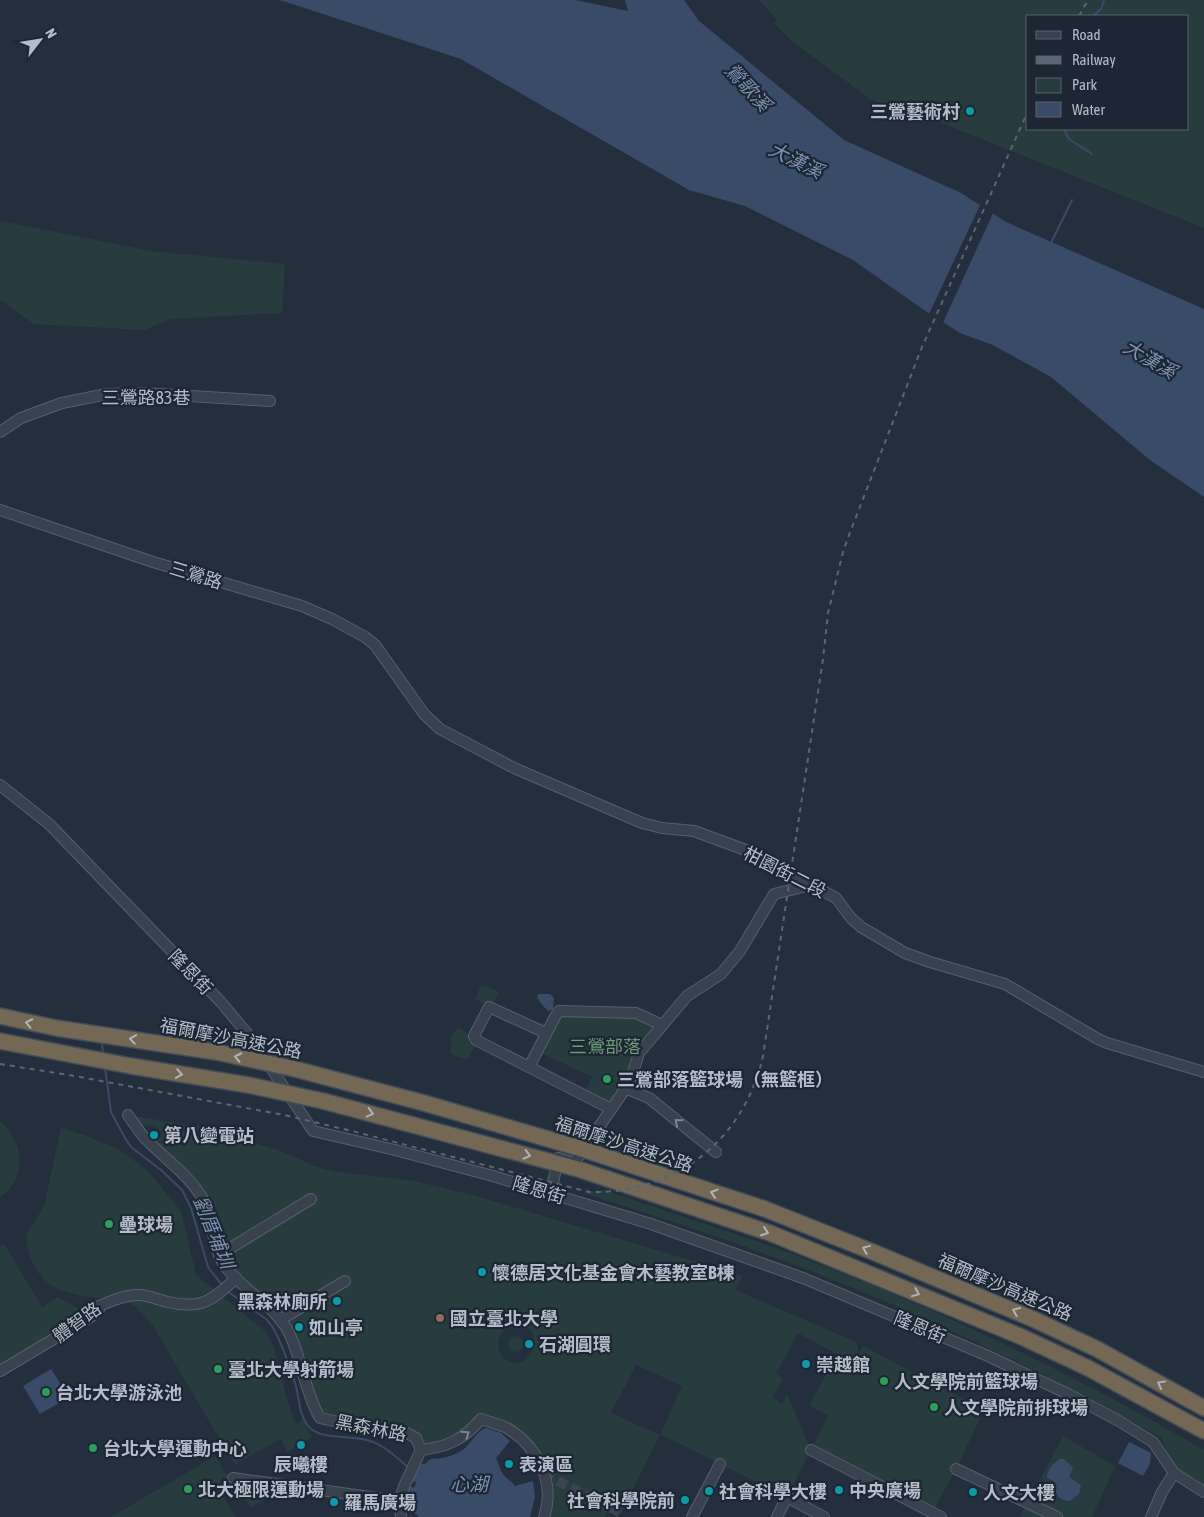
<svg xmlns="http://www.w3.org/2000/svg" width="1204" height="1517" font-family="'Asap Condensed','Noto Sans TC',sans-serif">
	<rect width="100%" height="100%" fill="#242f3e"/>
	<g fill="#263c3f" fill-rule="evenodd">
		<path d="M 759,0 L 1204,0 L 1204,228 L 939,122 L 924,123 L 869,98 L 793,42 L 774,23 L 777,20 ZM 1188,16 L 1188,129 L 1028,129 L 1028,16 Z"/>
		<path d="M 0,221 L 151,251 L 285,264 L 282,313 L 170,319 L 144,330 L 34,324 L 0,300 Z"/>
		<path d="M 481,986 L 486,986 L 499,992 L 492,1007 L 475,999 Z"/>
		<path d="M 636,1013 L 662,1025 L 639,1053 L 630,1082 L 611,1109 L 584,1095 L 592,1077 L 537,1051 L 556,1015 Z"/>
		<path d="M 458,1027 L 471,1036 L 476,1043 L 467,1060 L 451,1054 L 451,1037 Z"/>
		<path d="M 128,1115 L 202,1127 L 278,1150 L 315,1166 L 333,1171 L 415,1181 L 480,1197 L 743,1276 L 735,1290 L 856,1342 L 859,1353 L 863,1346 L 976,1405 L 986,1406 L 956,1469 L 932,1513 L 810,1451 L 787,1497 L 669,1438 L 660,1435 L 621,1513 L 610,1507 L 605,1517 L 544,1517 L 548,1487 L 526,1442 L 481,1420 L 468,1434 L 421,1450 L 416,1438 L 320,1418 L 287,1330 L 228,1270 L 203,1198 L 154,1146 L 162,1133 L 153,1125 L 137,1127 ZM 513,1325 C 553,1324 528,1382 503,1357 C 492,1345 500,1330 513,1325 ZM 798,1333 L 837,1354 L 809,1406 L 828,1415 L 811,1450 L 787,1394 L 782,1403 L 773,1398 L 783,1378 L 776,1374 ZM 636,1365 L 682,1386 L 660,1435 L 611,1413 Z"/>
		<path d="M 0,1121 C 24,1142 28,1178 0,1197 Z"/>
		<path d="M 564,1126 L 593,1134 L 574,1163 L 558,1158 Z"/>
		<path d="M 61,1128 L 84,1135 L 120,1150 L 148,1171 L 181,1211 L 196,1275 L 265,1331 L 273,1345 L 279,1365 L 286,1396 L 293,1417 L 297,1424 L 302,1420 L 312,1437 L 288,1452 L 280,1439 L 235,1465 L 153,1326 C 144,1316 134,1302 120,1298 C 112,1296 102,1298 93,1297 C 52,1293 31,1279 26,1236 L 44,1206 Z"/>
		<path d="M 604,1190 C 656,1208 710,1225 762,1243 C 915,1298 1064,1368 1204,1450 L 1204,1492 L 1174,1473 L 1162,1438 C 1058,1379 949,1327 838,1282 C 755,1248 669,1220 583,1193 Z"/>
		<path d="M 4,1244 L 42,1307 L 58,1297 L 77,1308 L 89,1310 L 0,1366 L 0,1246 Z"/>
		<circle cx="516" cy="1344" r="8"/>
		<path d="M 1063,1436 L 1115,1466 L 1092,1517 L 1020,1517 Z"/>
		<path d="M 215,1456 L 228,1477 L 216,1485 L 236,1517 L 111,1517 Z"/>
		<path d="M 233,1478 L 261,1483 L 270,1497 L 251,1508 Z"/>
	</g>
	<g fill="#394c67">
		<path d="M 280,0 L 575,0 L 628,11 L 625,0 L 684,0 L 699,21 L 844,140 L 961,193 L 1006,222 L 1204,309 L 1204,497 L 1150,460 L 1051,377 L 993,345 L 960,333 L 924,310 L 853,260 L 745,206 L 689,190 L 461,59 Z"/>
		<path d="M 538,994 L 550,994 L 554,998 L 553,1009 L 549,1011 C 544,1008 540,1002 537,997 Z"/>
		<path d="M 51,1369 L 69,1397 L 40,1414 L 23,1386 Z"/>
		<path d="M 486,1428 L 501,1433 L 510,1441 L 496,1458 C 499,1463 499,1469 503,1474 C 506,1479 512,1481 515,1486 L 533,1481 L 535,1497 L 530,1517 L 419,1517 L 411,1509 L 407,1499 L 410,1492 L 406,1489 L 410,1486 L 414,1488 L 416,1484 L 415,1481 L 409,1484 L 419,1464 L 425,1464 L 430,1459 C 441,1459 457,1456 465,1448 C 472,1442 477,1431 486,1428 Z"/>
		<path d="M 1129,1442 L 1151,1453 L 1150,1464 L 1143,1476 L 1118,1463 Z"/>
		<path d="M 1060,1459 L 1064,1459 L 1073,1468 L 1069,1477 L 1081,1485 L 1079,1494 L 1070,1501 C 1057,1500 1054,1492 1054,1481 L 1047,1478 C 1047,1468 1053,1464 1060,1459 Z"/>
	</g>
	<path fill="#242f3e" d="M 981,203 L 994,211 L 942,325 L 928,316 Z"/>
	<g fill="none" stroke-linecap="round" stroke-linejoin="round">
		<g stroke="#394c67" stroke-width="2">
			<path d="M 1093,16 L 1101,9 L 1104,0"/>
			<path d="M 1064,129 L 1069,139 L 1092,154"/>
			<path d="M 1051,243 L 1072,200"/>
			<path d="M 102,1042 L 103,1055"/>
			<path d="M 105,1067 L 111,1112 L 125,1138 L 131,1147 L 161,1170 L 182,1190 L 191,1208 L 208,1267 L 222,1285"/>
			<path d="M 227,1291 L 266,1319 L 272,1326 C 282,1343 289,1364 295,1383 C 300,1397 298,1418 311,1429 C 326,1440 350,1435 367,1440 C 383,1444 396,1457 408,1467"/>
		</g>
		<path stroke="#3a4453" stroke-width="10" stroke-dasharray="10 5" stroke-linecap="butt" d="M 544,1474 L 621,1513"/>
		<g stroke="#565f6c" stroke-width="12">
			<g id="minor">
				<path d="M 0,432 L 21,418 L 62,403 L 107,394 L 143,393 L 270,401"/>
				<path d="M 0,510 L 153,562 L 302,606 L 332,619 L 365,637 L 375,645 L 424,714 L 440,729 L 514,768 L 642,823 L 662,828 L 694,831 L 751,852 L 836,898 L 851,918 L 861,927 L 905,953 L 930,962 L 1005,984 L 1098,1039 L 1107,1043 L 1204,1072"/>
				<path d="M 0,785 L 49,824 L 220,1001 L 251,1038 L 313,1131 L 395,1150 L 493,1176 L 651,1224 L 803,1278 L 988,1356 L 1068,1394 L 1119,1421 L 1153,1442 L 1174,1473 L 1204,1492"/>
				<path d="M 546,1033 L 489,1007 L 474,1036 L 476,1040 L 611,1109"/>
				<path d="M 529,1067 L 556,1015 L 559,1011 L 636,1013 L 662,1025"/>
				<path d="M 625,1088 L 649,1098 L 716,1152"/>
				<path d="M 128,1115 C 133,1122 138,1130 143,1136 C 162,1157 186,1172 201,1196 C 215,1218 210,1250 228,1270 C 246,1292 272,1304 287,1329 C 302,1356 304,1391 320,1418 L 394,1434 L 407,1433 L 416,1438 L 421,1450"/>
				<path d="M 551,1194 L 558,1158 L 574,1163 L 630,1082 L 639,1053 L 687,996 L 721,974 L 740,951 L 774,894 L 811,885"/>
				<path d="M 219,1255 L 311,1199"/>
				<path d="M 280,1320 L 345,1281"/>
				<path d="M 0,1371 L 92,1316 L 99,1310 L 89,1310 C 105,1304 124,1294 141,1295 C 150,1296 159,1300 168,1302 C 201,1310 213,1300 236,1278"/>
				<path d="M 421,1450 C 447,1447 463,1440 481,1419 C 489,1422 499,1424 507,1428 C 537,1446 556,1482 544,1517"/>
				<path d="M 811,1450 L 941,1517"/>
				<path d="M 956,1469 L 1057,1517"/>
				<path d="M 233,1478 L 399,1501"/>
				<path d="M 401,1517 L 399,1501 L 405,1484 L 421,1450"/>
				<path d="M 692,1517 L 720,1464"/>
				<path d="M 777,1517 L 787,1497 L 824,1517"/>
				<path d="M 1151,1517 L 1162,1492 L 1174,1473"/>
			</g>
		</g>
		<g stroke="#434c59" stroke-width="18">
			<g id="highway">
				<path d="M 0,1016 L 56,1028 L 216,1052"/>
				<path d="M 0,1041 L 131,1066 L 248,1085"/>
				<path d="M 295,1069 L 424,1103 L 579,1148 L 765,1209 L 873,1252 L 1033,1319 L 1097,1349 L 1204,1408"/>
				<path d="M 323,1101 L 578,1169 L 770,1233 L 1022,1337 L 1088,1368 L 1204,1431"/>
			</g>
		</g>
		<use href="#minor" stroke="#38414e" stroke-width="10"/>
		<use href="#highway" stroke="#746855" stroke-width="15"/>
		<g stroke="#5a6575" stroke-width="2" stroke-dasharray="5 5" stroke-linecap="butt">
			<path d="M 1079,16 L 1088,0"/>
			<path d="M 0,1064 L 69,1075 L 284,1115 L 352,1131 L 589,1192 C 676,1194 744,1140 763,1056 L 823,659 L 828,613 L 843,552 L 849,535 L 922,347 L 1028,111"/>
		</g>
		<g stroke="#434c59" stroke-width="18" stroke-linecap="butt">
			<g id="highway-bridge">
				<path d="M 216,1052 L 295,1069"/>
				<path d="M 248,1085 L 323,1101"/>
			</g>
		</g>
		<use href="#highway-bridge" stroke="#746855" stroke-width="15"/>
	</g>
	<defs><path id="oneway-chevron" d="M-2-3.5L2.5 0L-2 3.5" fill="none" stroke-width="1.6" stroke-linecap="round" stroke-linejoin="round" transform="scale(1.25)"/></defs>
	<g stroke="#aeb4bd">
		<use href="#oneway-chevron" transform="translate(29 1023) rotate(-168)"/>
		<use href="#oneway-chevron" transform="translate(133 1039) rotate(-171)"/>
		<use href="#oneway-chevron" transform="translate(238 1057) rotate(-168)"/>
		<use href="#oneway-chevron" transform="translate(179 1074) rotate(9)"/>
		<use href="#oneway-chevron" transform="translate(370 1113) rotate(15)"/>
		<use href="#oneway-chevron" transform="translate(527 1155) rotate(15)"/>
		<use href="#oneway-chevron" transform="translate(714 1193) rotate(-162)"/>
		<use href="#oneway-chevron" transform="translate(765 1232) rotate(20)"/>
		<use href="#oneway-chevron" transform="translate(866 1249) rotate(-158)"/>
		<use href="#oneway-chevron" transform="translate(916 1293) rotate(22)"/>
		<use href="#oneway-chevron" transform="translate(1016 1311) rotate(-157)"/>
		<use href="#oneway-chevron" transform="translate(1161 1384) rotate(-151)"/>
	</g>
	<g stroke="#7c8592">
		<use href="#oneway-chevron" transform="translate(678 1122) rotate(-140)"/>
		<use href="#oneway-chevron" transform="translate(466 1434) rotate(-35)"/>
	</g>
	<g fill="#0f9aa8" stroke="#1d2633" stroke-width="2">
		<circle cx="970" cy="111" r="5"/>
		<circle cx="154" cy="1135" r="5"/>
		<circle cx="482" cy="1272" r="5"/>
		<circle cx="337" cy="1301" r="5"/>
		<circle cx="299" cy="1327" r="5"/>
		<circle cx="529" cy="1344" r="5"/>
		<circle cx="806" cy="1364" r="5"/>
		<circle cx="301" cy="1445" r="5"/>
		<circle cx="509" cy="1464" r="5"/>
		<circle cx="839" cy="1490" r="5"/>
		<circle cx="709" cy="1491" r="5"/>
		<circle cx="973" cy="1492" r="5"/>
		<circle cx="685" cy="1500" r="5"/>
		<circle cx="334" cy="1502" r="5"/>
	</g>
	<g fill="#2e9e5b" stroke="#1d2633" stroke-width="2">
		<circle cx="607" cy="1079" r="5"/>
		<circle cx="109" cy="1224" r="5"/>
		<circle cx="218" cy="1369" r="5"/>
		<circle cx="884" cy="1381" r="5"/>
		<circle cx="46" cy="1392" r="5"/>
		<circle cx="934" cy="1407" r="5"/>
		<circle cx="93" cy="1448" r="5"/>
		<circle cx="188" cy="1489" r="5"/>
	</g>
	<circle fill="#8d6e63" stroke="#1d2633" stroke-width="2" cx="440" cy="1318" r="5"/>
	<g text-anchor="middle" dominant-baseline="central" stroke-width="4.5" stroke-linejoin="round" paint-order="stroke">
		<g font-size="18" font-weight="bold" fill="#b4bcc9" stroke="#1d2633" text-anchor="start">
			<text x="960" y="111" text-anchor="end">三鶯藝術村</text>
			<text x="617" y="1079">三鶯部落籃球場（無籃框）</text>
			<text x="164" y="1135">第八變電站</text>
			<text x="119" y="1224">壘球場</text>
			<text x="492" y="1272">懷德居文化基金會木藝教室B棟</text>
			<text x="327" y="1301" text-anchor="end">黑森林廁所</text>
			<text x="450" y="1318">國立臺北大學</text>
			<text x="309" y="1327">如山亭</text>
			<text x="539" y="1344">石湖圓環</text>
			<text x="816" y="1364">崇越館</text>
			<text x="228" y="1369">臺北大學射箭場</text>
			<text x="894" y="1381">人文學院前籃球場</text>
			<text x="56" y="1392">台北大學游泳池</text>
			<text x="944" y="1407">人文學院前排球場</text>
			<text x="103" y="1448">台北大學運動中心</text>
			<text x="301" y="1464" text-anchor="middle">辰曦樓</text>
			<text x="519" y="1464">表演區</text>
			<text x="198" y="1489">北大極限運動場</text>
			<text x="849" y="1490">中央廣場</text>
			<text x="719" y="1491">社會科學大樓</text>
			<text x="983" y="1492">人文大樓</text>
			<text x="675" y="1500" text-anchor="end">社會科學院前</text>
			<text x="344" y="1502">羅馬廣場</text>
		</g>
		<g font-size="18" fill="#b4bcc9" stroke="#1d2633">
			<text x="146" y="397">三鶯路83巷</text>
			<text transform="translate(196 575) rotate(17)">三鶯路</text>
			<text transform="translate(785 872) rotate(27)">柑園街二段</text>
			<text transform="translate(191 972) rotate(46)">隆恩街</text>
			<text transform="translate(231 1038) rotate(11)">福爾摩沙高速公路</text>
			<text transform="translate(624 1144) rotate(18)">福爾摩沙高速公路</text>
			<text transform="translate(539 1190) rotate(17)">隆恩街</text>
			<text transform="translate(1005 1287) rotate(23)">福爾摩沙高速公路</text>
			<text transform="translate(77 1322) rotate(-36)">體智路</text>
			<text transform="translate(920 1327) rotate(23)">隆恩街</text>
			<text transform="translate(371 1428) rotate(11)">黑森林路</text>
		</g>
		<g font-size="18" fill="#6b9a76" stroke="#1d2633">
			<text x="605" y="1046">三鶯部落</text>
		</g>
		<g font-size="19" font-style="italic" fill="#7c92b1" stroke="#1d2633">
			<text transform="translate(748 87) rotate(47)">鶯歌溪</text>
			<text transform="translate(796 160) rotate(26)">大漢溪</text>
			<text transform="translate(1150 359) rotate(30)">大漢溪</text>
			<text transform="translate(214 1232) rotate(68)">劉厝埔圳</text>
			<text x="469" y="1484">心湖</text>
		</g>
	</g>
	<rect x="1026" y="15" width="162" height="115" fill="#1d2633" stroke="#59626f"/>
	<rect x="1036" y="31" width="25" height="8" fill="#38414e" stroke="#59626f"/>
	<text x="1072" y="40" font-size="15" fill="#b4bcc9">Road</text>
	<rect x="1036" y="56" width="25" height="8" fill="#5a6575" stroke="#59626f"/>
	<text x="1072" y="65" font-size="15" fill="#b4bcc9">Railway</text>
	<rect x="1036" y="78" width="25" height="15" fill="#263c3f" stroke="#59626f"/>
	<text x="1072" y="90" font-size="15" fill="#b4bcc9">Park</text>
	<rect x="1036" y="102" width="25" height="15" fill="#394c67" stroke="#59626f"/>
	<text x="1072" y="115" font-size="15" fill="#b4bcc9">Water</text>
	<g transform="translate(40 40) rotate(59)" stroke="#1d2633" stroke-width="4" paint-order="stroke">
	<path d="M0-4L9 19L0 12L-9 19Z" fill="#b4bcc9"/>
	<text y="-8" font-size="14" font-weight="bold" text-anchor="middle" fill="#b4bcc9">N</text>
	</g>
</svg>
